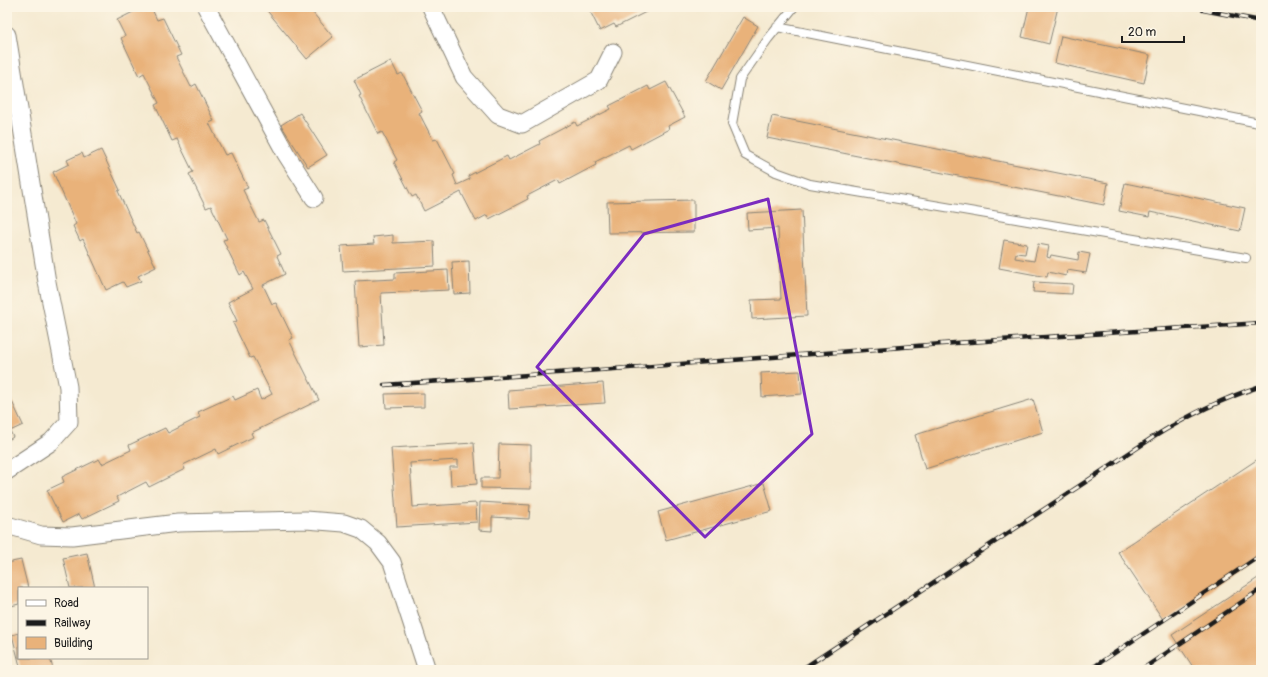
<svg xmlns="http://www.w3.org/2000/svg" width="1268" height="677" font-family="Pangolin,sans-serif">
<rect width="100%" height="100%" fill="#fcf5e5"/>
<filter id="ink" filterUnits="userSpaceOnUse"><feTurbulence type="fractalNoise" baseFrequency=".025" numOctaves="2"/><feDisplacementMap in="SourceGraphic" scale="8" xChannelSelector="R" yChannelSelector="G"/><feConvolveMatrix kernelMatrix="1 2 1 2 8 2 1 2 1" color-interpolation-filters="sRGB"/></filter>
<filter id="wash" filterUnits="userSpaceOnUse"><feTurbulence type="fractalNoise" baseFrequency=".012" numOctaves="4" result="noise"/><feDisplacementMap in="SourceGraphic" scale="16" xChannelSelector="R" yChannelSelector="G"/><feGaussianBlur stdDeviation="0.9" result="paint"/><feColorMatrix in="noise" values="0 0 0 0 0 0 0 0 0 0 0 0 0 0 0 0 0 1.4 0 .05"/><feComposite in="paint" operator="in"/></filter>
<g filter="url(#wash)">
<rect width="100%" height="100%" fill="#f5ead1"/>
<g id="blocks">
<path fill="#e9b27a" d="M143 7H151L157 20 163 18 181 55 176 57 191 87 196 84 214 121 209 123 225 155 231 153 248 188 243 190 259 222 264 220 281 254 277 256 285 274 263 285 272 304 276 303 293 338 289 340 319 400 251 433 253 437 218 454 216 449 183 465 185 469 149 487 146 482 117 497 119 501 82 519 79 514 63 522 47 490 64 482 62 477 99 459 102 464 131 450 129 445 165 428 168 433 200 417 198 412 233 396 235 400 257 390 261 400 272 394 253 357 250 358 233 323 237 321 228 302 253 289 244 272 240 275 223 240 227 239 211 206 206 208 189 174 193 172 177 139 172 141 155 105 159 103 144 73 139 76 121 38 125 36 117 20Z
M264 7H308L333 37 307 59Z
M588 7H651L652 9 616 27 614 24 600 31Z
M1029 7H1058L1049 44 1022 37Z
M743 17 758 26 721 90 706 81Z
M1061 36 1150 55 1144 83 1055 63Z
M391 61 398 75 402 73 422 111 419 113 433 140 437 139 455 174 453 175 457 185 470 179 468 176 507 156 509 160 540 144 539 141 575 122 577 126 611 109 609 106 648 86 650 90 666 82 685 117 668 126 669 129 631 149 629 145 595 162 596 165 560 184 558 180 527 196 528 199 489 219 487 215 476 221 461 192 424 211 416 195 412 197 394 162 397 160 382 132 378 134 359 96 361 95 354 80Z
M300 113 327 155 308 167 281 125Z
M772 116 1108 183 1104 205 767 138Z
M101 150 120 190 118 191 137 233 139 232 156 267 138 276 141 281 126 287 123 282 106 290 83 239 80 241 73 226 76 224 53 172 69 164 67 160 82 153 84 158Z
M1125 183 1245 208 1240 231 1150 212 1149 217 1119 211Z
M694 200V232L608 233 607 202Z
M802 210 807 316 752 319 751 300 781 299 778 228 748 230 747 213Z
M393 235V243L434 241 435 266 343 271 341 246 374 244 373 237Z
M1004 240 1027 244 1025 254 1016 253 1015 258 1034 261 1038 244 1049 246 1047 257 1050 258 1051 255 1078 260 1079 252 1090 254 1086 273 1067 270 1066 276 1048 272 1047 277 999 268Z
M469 261 470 293 454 294 452 262Z
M448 270 449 290 381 293 384 345 359 347 355 281 395 279V273Z
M1034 282 1073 284 1072 294 1033 292Z
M800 371 802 394 762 397 761 373Z
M603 383 605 403 509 409 508 390Z
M8 393 23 425 10 431 13 437 7 441V394Z
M424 393V407L386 408 385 394Z
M1033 399 1043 432 925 469 915 435Z
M474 443 477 484 451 486 450 467H458V460L410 463 413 507 476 503 477 522 397 527 391 448Z
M499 444 531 445V489L481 488V478H498Z
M1261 457V557L1164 621 1118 552Z
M764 483 772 511 666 540 658 512Z
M480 502 530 505 529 519 492 517V531L479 530Z
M87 553 95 588H70L63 558Z
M21 560 28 588H19V604L7 607V563Z
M1261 576V670H1195L1172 635Z
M19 633V658H50L53 669 21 670 12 635Z"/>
</g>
</g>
<g filter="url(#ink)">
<use href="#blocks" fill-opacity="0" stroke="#888376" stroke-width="1"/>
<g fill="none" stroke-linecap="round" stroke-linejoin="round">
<g stroke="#888376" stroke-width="10">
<path id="lane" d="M794 7 768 39 740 79 732 124 745 155 776 172 810 184 1246 258
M777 27 1259 123"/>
</g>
<g stroke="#888376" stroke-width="19">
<path id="street" d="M206 7 286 154 314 198
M431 7 464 77 498 115 522 124 599 80 613 52
M7 35 47 282 68 387 69 422 51 442 7 471
M7 525 41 535 72 536 178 523 306 520 344 523 361 529 378 543 392 562 427 670"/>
</g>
<use href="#lane" stroke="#fff" stroke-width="8"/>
<use href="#street" stroke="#fff" stroke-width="17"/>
<g stroke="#1c1c1c" stroke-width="4.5">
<path id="rail" d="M1203 10 1261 21
M384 385 628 368 955 343 1261 323
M801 670 1152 438C1187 416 1221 399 1261 386
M1089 670 1261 555
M1141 670 1261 589"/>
</g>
<use href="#rail" stroke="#fcf5e5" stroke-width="3" stroke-dasharray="9" stroke-linecap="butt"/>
</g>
</g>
<path fill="none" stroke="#7b2cbf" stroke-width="3" stroke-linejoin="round" d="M768 199 812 434 705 537 537 367 644 234Z"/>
<rect width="1268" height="677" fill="none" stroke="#fcf5e5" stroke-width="24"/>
<rect x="18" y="587" width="130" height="72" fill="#fcf5e5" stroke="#a29e95"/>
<rect x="26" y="600" width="20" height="6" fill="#ffffff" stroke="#a29e95"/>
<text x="54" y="607" font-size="12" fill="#1c1c1c">Road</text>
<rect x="26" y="620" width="20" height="6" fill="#1c1c1c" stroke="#a29e95"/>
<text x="54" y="627" font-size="12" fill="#1c1c1c">Railway</text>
<rect x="26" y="637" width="20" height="12" fill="#e9b27a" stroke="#a29e95"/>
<text x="54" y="647" font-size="12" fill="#1c1c1c">Building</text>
<path d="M1122 36v6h62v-6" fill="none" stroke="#1c1c1c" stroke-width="2"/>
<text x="1128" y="36" font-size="12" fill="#1c1c1c" stroke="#fcf5e5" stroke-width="3" paint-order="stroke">20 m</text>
</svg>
